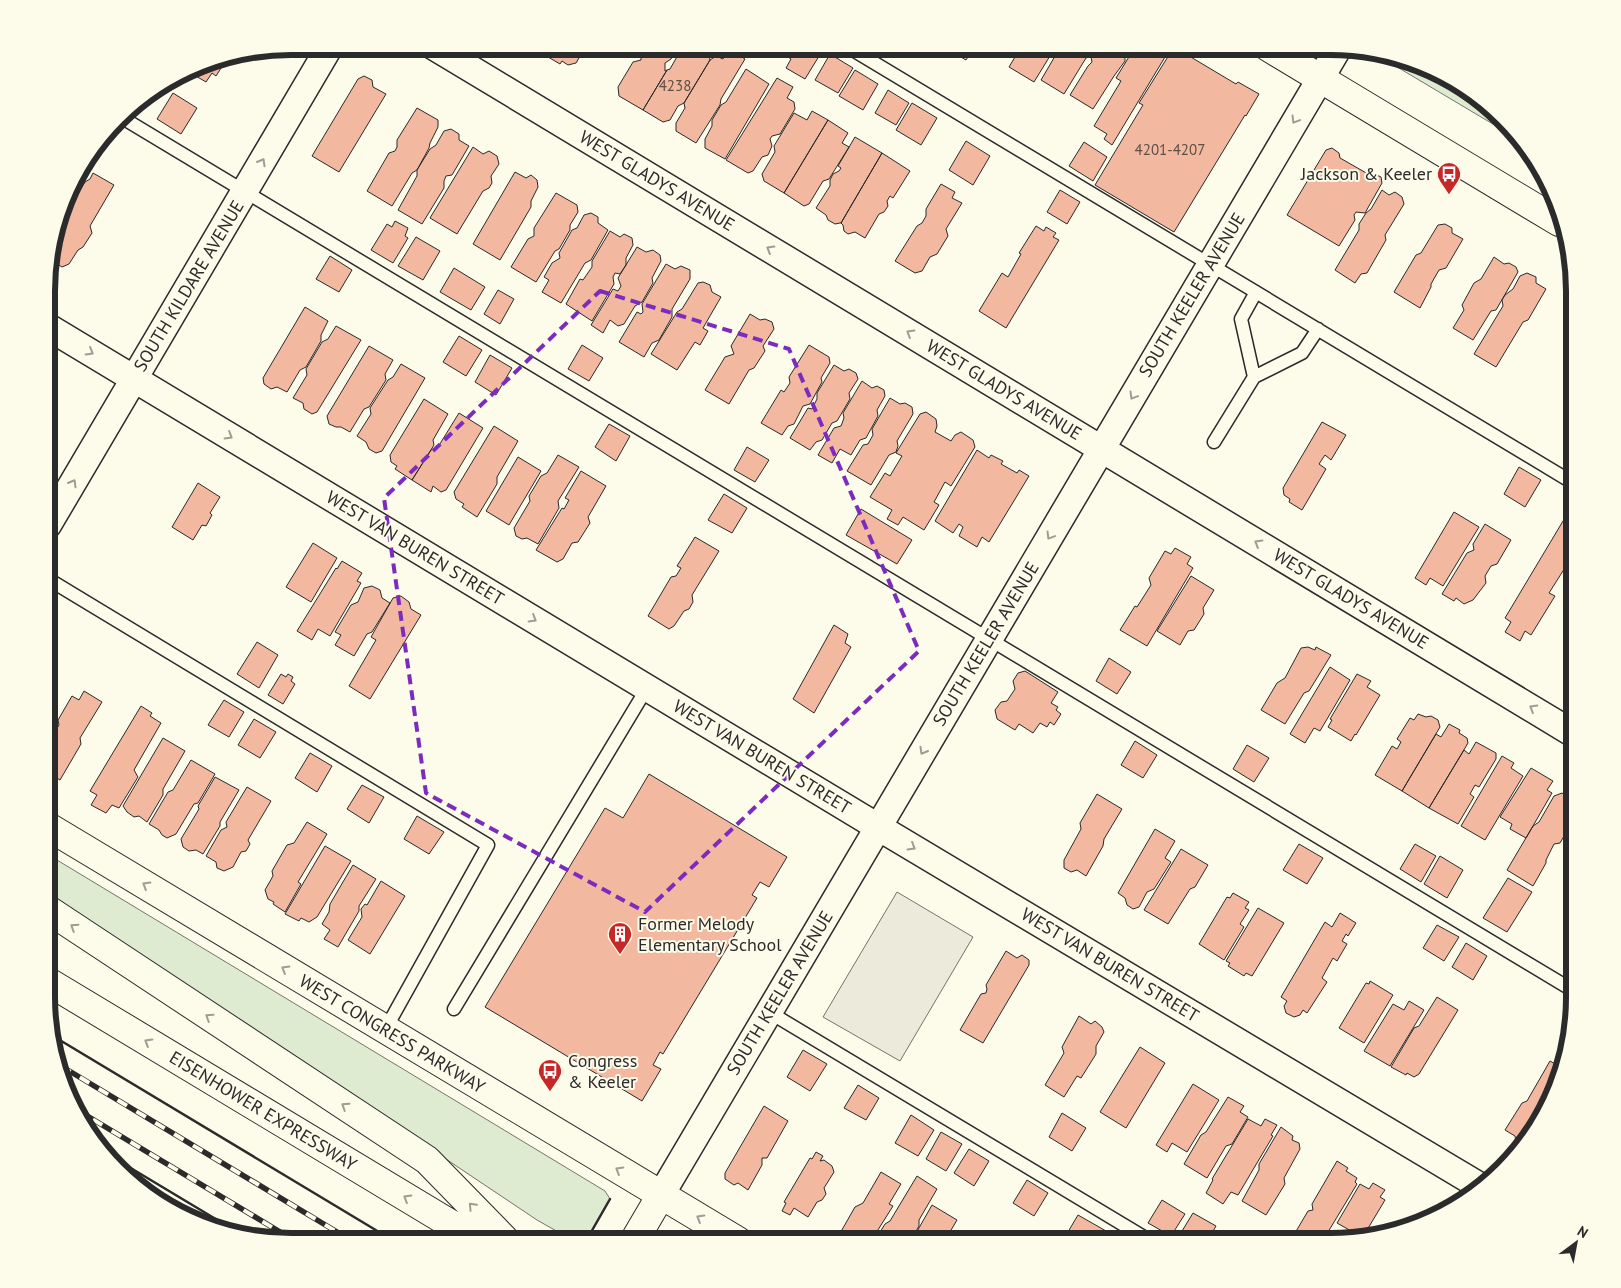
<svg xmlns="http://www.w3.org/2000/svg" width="1621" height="1288" font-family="'PT Sans',sans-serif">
<rect width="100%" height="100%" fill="#fdfbea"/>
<path fill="#deebd1" stroke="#74746e" d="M1384 56 1424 65 1492 107 1513 136 1382 58Z
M47 854 605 1191 610 1199 586 1241H574L537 1220 47 892Z"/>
<path fill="#eceadb" stroke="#74746e" d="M897 892 973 937 900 1061 823 1017Z"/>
<path fill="#f2b8a0" stroke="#2b2b2b" d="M523 46H542L537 55Z
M547 46H586L576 63 568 65 562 61 560 64 543 54Z
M678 46 671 59 665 63V71L667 70 643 110 619 96 618 87 633 62 641 60V55L645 49 650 46Z
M683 46H703L702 47 708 51 710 60 684 103 678 106 670 120 663 122 643 110 667 70 670 69Z
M794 46 822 47 824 48 805 79 786 68 791 59 788 57Z
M951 47H982L977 56 971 52 966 60 949 50Z
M1021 47H1058L1053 51 1034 82 1009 67Z
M1063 47H1097L1091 56 1086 58 1064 94 1041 80 1058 51Z
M1097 47H1130L1125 54V61L1114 76 1093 109 1070 95 1088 66 1092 62 1091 57Z
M1135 47H1163L1158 54 1165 57 1112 145 1104 139 1107 134 1094 126 1121 81 1116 78Z
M1174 47 1236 84 1238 82 1259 94 1246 116 1245 115 1174 232 1095 185 1143 105 1139 103Z
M729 49 745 59 721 99 720 105 696 143 676 131V123L685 108 684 103 710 60 716 56 723 59Z
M830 54 853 68 838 93 815 80Z
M228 57 216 76 212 73 206 82 189 72 212 59Z
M746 69 769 84 725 159 705 148V139L712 126V120L721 105 726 102Z
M855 70 878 84 863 110 839 96Z
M364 76 372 80 373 87 386 94 339 172 312 156 358 79Z
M777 78 793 87 787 98 794 102 795 109 780 134 772 136 770 139 772 146 768 155 762 157 753 171 748 173 726 160Z
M888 90 909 103 896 125 875 113Z
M173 93 197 108 181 134 157 119Z
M912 103 937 118 921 145 896 130Z
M417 108 438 120V127L430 143 429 148 417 170 412 173 392 206 367 191 389 153 395 151 397 147V140Z
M812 111 828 120 784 193 764 181 762 174 775 152 774 146 794 113 807 120Z
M828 120 848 133 842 143 849 147 829 179 823 181 809 204 804 206 784 193Z
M451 129 459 134V140L469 146 452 175 446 176 444 181V188L422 224 398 210 417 176V170L430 149 436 145 444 131Z
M855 137 882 153 841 223H840L835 224 828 220 826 215 816 208 830 186V180L833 174 839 171 841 168 838 166Z
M966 141 990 156 973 185 949 170Z
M1084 142 1107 157 1093 181 1069 166Z
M473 147 483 154 489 151 497 156 499 164 491 176 492 183 489 188 483 191 457 234 430 218Z
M1332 148 1339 153 1340 158 1368 174 1373 173 1381 177 1382 183 1365 213 1356 212 1354 215 1355 220 1339 246 1287 215 1326 150Z
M882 153 910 171 893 198 890 196 887 201 888 206 884 212 879 214 865 238 855 232 848 234 844 231 843 225 841 223Z
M515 172 526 178 531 175 537 180 538 187 531 201V207L500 260 473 244Z
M78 173 82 175 69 196Z
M93 173 114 185 90 226 92 233 83 247 78 250 69 264 62 267 48 258 61 222 85 182 90 179Z
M941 184 955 192 952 198 962 203 946 229 948 236 937 254 930 257 922 271 915 273 895 261 917 226 922 223 926 216V209Z
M1060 190 1080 202 1067 224 1047 212Z
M1382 190 1389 195 1395 192 1402 197 1404 204 1385 235 1386 240 1367 273 1361 274 1355 283 1335 270 1359 230V224L1366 213 1371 209Z
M556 193 577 205 578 212 570 225V230L559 249 555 251 536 282 511 267 528 239 534 236V228Z
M591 213 598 217V223L608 230 591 260 585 263 561 303 542 292 549 280 544 277 552 263 560 258 559 253 572 230 577 228 584 215Z
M395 221 408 228 405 236 408 238 393 263 371 250 387 224 392 227Z
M1445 224 1452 228V233L1463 239 1446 268 1439 270 1431 284V287L1420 308 1394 292 1416 255 1421 253 1438 225Z
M1036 226 1044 231 1046 227 1056 233 1053 237 1059 240 1006 328 979 311 1002 273 1008 277 1021 254 1019 253Z
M610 231 620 237 624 234 632 238 633 245 626 258V265L620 274 615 273 613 277 614 284 592 321 566 304 580 279 583 280 592 267V261Z
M416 237 440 251 423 280 398 266Z
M637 247 646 252 653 250 660 255 661 261 652 278 653 283 642 302 635 306 624 324 618 326 610 320 603 333 591 325 613 289 618 291 621 286 618 278Z
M330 256 352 270 339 292 316 279Z
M1494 257 1504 264 1509 263 1516 267 1518 272 1496 310 1491 311 1473 340 1453 328 1464 310 1462 305 1474 283 1481 279Z
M666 264 675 269 681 266 690 270V279L672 309V317L659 340 652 343 644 357 619 342 637 312 641 314 643 312 642 304Z
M454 268 485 287 471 310 440 292Z
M1527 273 1536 277V283L1546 289 1528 320 1523 322 1496 367 1474 354 1503 306 1502 300 1505 295 1513 289 1520 276Z
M703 282 710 285 712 292 721 297 703 328 708 331 700 345 695 342 677 370 651 354 677 312 682 309 698 283Z
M498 290 514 299 500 324 484 314Z
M305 307 328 321 321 335V341L306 367 300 370 287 392 277 387 271 389 264 384 263 378Z
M750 314 760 320 765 319 772 322 774 329 763 346 765 351 754 368 749 370 729 404 705 390 725 357 734 354 731 346Z
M336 326 361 340 317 412 312 414 304 409 303 403 293 398 307 375 306 369 322 342 328 339Z
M459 336 482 350 466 376 443 362Z
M582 345 603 358 589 381 568 369Z
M809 345 829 357 830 363 821 378 822 382 810 404 803 406 794 424 788 426 782 435 761 423 781 390 784 392 790 383 789 377Z
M369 346 393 360 385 374 386 380 369 407 364 409 350 432 341 427H336L329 424 327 416Z
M490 355 512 368 496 395 475 382Z
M401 364 425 378 382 451 376 453 369 449 366 442 357 436 371 414 370 408 388 380 393 377Z
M834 365 844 371 849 369 856 373 858 379 849 393 850 399 837 421 832 423 822 440 816 442 810 450 790 438 808 408 812 409 817 399V393Z
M862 381 872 388 877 386 884 390 885 396 877 410 878 416 866 438 860 440 851 455 840 449 832 463 818 455 834 428 841 426 844 418 843 413Z
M890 398 900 404 905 403 912 407 913 414 897 441 898 446 896 452 889 455 871 485 847 471 863 445 868 444 873 435 872 429Z
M424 399 448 414 433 440 434 445 412 480 395 469 397 466 391 462 390 455Z
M926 412 936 419 937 426 935 432 951 441 955 435 961 432 973 440 975 447 951 486 945 482 934 502 939 505 924 530 903 517 898 525 887 519 892 510 870 497 885 473 890 476 902 456 896 453 920 414Z
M459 413 483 428 446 490 441 492 433 486 431 492 412 480 431 450 438 447Z
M1322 422 1346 435 1331 460 1325 455 1319 464 1326 469 1302 510 1289 502 1290 499 1284 495 1283 488Z
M609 424 630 436 616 461 595 447Z
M494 426 518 441 497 477V484L477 517 462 507 464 504 456 499 454 492Z
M747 447 769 460 755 482 734 470Z
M977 450 989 458 991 455 1003 461 1001 464 1017 473 1019 470 1029 476 989 542 982 537 977 547 959 536 963 527 959 524 953 533 935 521Z
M558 455 579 467 558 501 559 508 538 544 527 538 522 539 516 536 514 528 530 501 529 496 541 476 547 473Z
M518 457 541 471 509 525 486 511Z
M1519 467 1541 480 1525 507 1504 494Z
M581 471 606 486 588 517 590 523 578 542 572 543 563 559 557 562 536 550 562 508 564 509 569 500 565 498Z
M198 483 220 497 210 513 212 515 206 526 202 525 193 540 172 527Z
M724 494 747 508 732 533 708 520Z
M1575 501V552L1549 593 1555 596 1531 635 1525 631 1520 641 1505 632 1511 622 1505 618Z
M861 509 912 540 897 564 846 535Z
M1454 512 1479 527 1443 586 1430 578 1426 585 1415 578Z
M1485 524 1511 540 1497 564 1491 566 1485 576 1486 583 1473 600 1464 604 1456 598 1454 601 1442 594 1467 553 1474 550 1473 544Z
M695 537 719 551 692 595 693 602 689 609 684 611 674 626 669 629 648 616 671 577 676 576 681 568 677 566Z
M313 543 337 558 311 602 286 587Z
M1175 548 1191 557 1187 564 1193 568 1147 646 1120 630 1135 606 1137 607 1151 585 1149 578 1165 551 1171 554Z
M342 561 362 573 357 581 361 583 330 636 318 629 312 640 297 631 336 568 337 569Z
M1191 576 1214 590 1203 608 1204 614 1194 630 1188 631 1180 645 1157 631Z
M372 586 380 590 382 598 390 603 372 632 367 634 354 656 335 645 341 635 335 632 351 605 358 602 364 588Z
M401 596 409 602 411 609 421 615 370 699 349 686 376 640 371 637 393 598Z
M834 625 848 634 845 643 851 647 814 713 793 699Z
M257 642 278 655 259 688 237 674Z
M1308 647 1315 650 1316 647 1331 655 1309 691 1304 693 1285 724 1261 710 1277 683 1285 678 1301 648Z
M1109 658 1131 672 1117 694 1096 681Z
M1330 667 1350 680 1320 731 1314 728 1305 743 1290 734Z
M1025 671 1058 692 1051 703 1058 707 1056 710 1061 714 1054 725 1050 722 1047 727 1040 723 1033 733 1019 724 1015 730 997 719 995 710 1001 702 1007 701 1015 689 1013 681 1018 673Z
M281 674 286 677 288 674 293 677 291 681 295 684 283 704 268 695Z
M1357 674 1371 681 1367 687 1380 695 1356 735 1355 734 1351 741 1328 727 1332 720 1330 719Z
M84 691 102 702 80 738 81 744 60 780 49 773 51 769 47 768V745L59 725 58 720 72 696 79 700Z
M224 700 244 712 229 737 208 725Z
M141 706 152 713 150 716 161 723 134 770 138 777 119 808 112 805 106 813 91 805 97 795 90 791Z
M1418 714 1426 717 1431 716 1438 720 1440 727 1402 791 1375 775 1392 746 1397 749 1401 742 1397 739 1410 718 1414 720Z
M254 719 276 732 260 758 238 745Z
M1449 724 1460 730 1459 733 1467 738 1468 743 1429 808 1402 791 1436 734 1441 737Z
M163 738 185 751 163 789V795L147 822 139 816 134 817 127 812 123 806Z
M1135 741 1157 755 1143 778 1121 765Z
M1476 742 1496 753V759L1479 787 1475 785 1470 794 1474 797 1458 824 1429 808 1464 750 1469 754Z
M1247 745 1269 758 1254 782 1233 769Z
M310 753 332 766 317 792 295 778Z
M1502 756 1514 763 1511 768 1523 776 1485 840 1461 826Z
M191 760 215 774 198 803 194 804 176 834 167 838 162 835 159 830 149 824 168 792 173 790Z
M1531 768 1553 781 1547 790 1552 793 1526 838 1510 829 1512 824 1500 817Z
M649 774 787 857 769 887 760 882 752 895 757 898 663 1054 660 1052 653 1065 661 1069 642 1101 485 1007 605 808 623 818Z
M215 777 239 790 220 822V826L203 854 196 850 189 851 183 847 181 839 199 809 198 806Z
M362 785 384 797 369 823 347 809Z
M247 787 271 801 248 840 250 844 246 851 241 852 233 867 224 871 217 868 216 862 206 856 221 830 227 827 226 822Z
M1562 793 1570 798 1569 804 1574 807V819L1560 843 1554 844 1546 860V863L1533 886 1507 870 1533 826 1539 822 1554 796Z
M1097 794 1122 809 1104 839 1103 846 1086 876 1077 870 1071 872 1064 868V860L1081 829 1080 823Z
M417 816 444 832 429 854 404 839Z
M307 822 327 834 298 882 301 884 285 912 273 904 274 902 268 899 265 890 273 876 272 871 287 845 294 843Z
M1155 829 1175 841 1165 858 1171 862 1154 889 1147 892 1139 907 1133 909 1127 905 1125 898 1118 893Z
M1299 844 1323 858 1307 884 1283 870Z
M1415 844 1436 856 1421 882 1400 869Z
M325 846 351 861 317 917 309 922 301 918 299 921 285 914Z
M1181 849 1208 865 1195 887 1190 889 1168 924 1144 910Z
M1440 856 1463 870 1447 898 1424 884Z
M353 865 376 879 359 906V911L338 947 324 939 330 930 322 924 329 912 330 904Z
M1508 878 1532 892 1507 932 1483 918Z
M381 881 405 896 370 954 348 940 362 917 361 909 365 904 367 905Z
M1233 893 1249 902 1245 908 1249 910 1240 924 1244 927 1224 960 1199 944 1227 897 1230 898Z
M1258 908 1284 923 1252 976 1246 973 1244 976 1228 966 1230 963 1226 961Z
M1340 913 1356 923 1348 936 1346 934 1342 941 1347 944 1337 961 1333 958 1322 978 1327 982 1307 1013 1303 1010 1300 1015 1294 1017 1286 1013 1284 1006 1287 1001 1281 997 1325 922 1332 927Z
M1437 925 1459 937 1444 961 1423 948Z
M1466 943 1487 956 1473 980 1452 967Z
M1006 951 1017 958 1022 955 1029 960V965L983 1043 960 1030 981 994 986 993 987 989 986 985Z
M1370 981 1393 995 1364 1043 1339 1028 1366 983 1369 984Z
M1437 997 1458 1010 1419 1074 1414 1077 1407 1073 1406 1075 1391 1067 1414 1028 1419 1026Z
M1409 1001 1424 1010 1390 1066 1364 1051 1393 1004 1404 1010Z
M1079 1016 1091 1024 1095 1021 1102 1027 1104 1032 1096 1046V1054L1081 1078 1077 1076 1064 1097 1045 1085 1064 1053 1062 1047Z
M1140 1047 1165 1063 1126 1128 1100 1112Z
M803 1050 827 1064 810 1091 787 1077Z
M1550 1061 1562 1068 1556 1091 1522 1146 1516 1142 1515 1136 1505 1130 1522 1103 1527 1101Z
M1193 1084 1219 1100 1187 1152 1172 1143 1167 1152 1156 1145Z
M858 1085 879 1098 866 1120 844 1108Z
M1228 1097 1244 1106 1240 1112 1248 1117 1232 1144 1226 1146 1207 1178 1184 1164 1201 1135 1206 1132Z
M764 1106 788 1121 767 1158H762V1165L748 1190 738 1183 734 1185 725 1179V1173Z
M1062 1113 1086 1128 1072 1151 1049 1137Z
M911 1115 934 1130 918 1156 895 1143Z
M1248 1119 1261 1126 1265 1119 1277 1125 1271 1135 1273 1136 1238 1195 1231 1192 1223 1204 1206 1193 1213 1180 1212 1179Z
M1281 1127 1293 1136 1292 1140 1299 1143 1300 1149 1284 1178 1285 1184 1266 1215 1242 1201 1259 1170V1164Z
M941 1132 962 1144 946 1171 926 1159Z
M969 1149 989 1161 974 1186 954 1173Z
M816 1152 823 1156 820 1161 824 1160 832 1166 834 1172 824 1188 826 1194 822 1200 817 1202 808 1217 794 1208 790 1215 782 1211 786 1203 784 1202 810 1158 812 1159Z
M1337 1161 1348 1168 1346 1171 1357 1178 1355 1182 1357 1184 1322 1242H1308L1295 1233 1308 1211 1313 1210 1312 1204Z
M881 1172 901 1184 889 1204 893 1206 876 1233 871 1237 868 1242H835L855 1207 863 1203Z
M917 1176 937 1189 919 1220V1226L910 1242H874L885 1224 890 1221Z
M1027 1180 1048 1193 1034 1216 1013 1203Z
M1373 1183 1385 1190 1380 1197 1385 1200 1364 1235 1360 1236 1337 1223 1360 1184 1369 1189Z
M1162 1200 1185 1214 1171 1236 1148 1223Z
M932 1205 957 1220 944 1242H911Z
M1193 1213 1216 1226 1207 1242H1188L1179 1236Z
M1078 1215 1106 1231 1100 1242H1062Z
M1219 1233 1234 1242H1214Z"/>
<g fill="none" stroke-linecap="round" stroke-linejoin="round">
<g stroke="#2b2b2b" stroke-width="15">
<path id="lane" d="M848 47 1575 484
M121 117 1574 991
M1256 292 1241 319 1254 377 1302 353 1318 329
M1214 442 1254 377
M48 579 488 845 385 1030
M454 1009 647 688
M769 1012 1152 1242"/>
</g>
<g stroke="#2b2b2b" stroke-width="29">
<path id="street" d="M433 46 1574 734
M48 327 878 827 1478 1185
M48 525 330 46
M661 1195 1339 47"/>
</g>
<g stroke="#2b2b2b" stroke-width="30">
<path id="secondary" d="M1268 47 1559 222
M47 826 738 1241
M634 1241 661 1195"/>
</g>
<g stroke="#2b2b2b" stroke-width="30">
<path id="highway" d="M47 909 427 1160 506 1241
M47 981 479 1241"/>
</g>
<use href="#lane" stroke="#fdfbea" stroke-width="12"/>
<use href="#street" stroke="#fdfbea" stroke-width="26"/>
<use href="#secondary" stroke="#fdfbea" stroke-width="28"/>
<use href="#highway" stroke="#fdfbea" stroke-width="28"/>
<g stroke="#2b2b2b" stroke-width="5.5">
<path id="rail" d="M61 1066 352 1241
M74 1108 295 1241"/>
</g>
<use href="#rail" stroke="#fdfbea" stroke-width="4" stroke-dasharray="11" stroke-linecap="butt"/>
<path stroke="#2b2b2b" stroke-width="2.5" d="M53 1036 394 1241
M109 1155 239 1233
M586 1241 610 1199"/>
</g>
<defs><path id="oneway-chevron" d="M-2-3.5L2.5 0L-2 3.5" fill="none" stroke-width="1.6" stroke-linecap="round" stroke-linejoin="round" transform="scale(1.25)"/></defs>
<g stroke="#9e9d94">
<use href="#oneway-chevron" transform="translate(1295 120) rotate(121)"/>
<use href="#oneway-chevron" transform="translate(262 162) rotate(-60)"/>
<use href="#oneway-chevron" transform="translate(770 249) rotate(-149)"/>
<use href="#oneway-chevron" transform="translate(910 333) rotate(-149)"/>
<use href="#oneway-chevron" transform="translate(90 352) rotate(31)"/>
<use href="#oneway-chevron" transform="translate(1133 396) rotate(121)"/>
<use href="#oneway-chevron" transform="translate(229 436) rotate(31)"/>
<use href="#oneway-chevron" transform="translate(73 483) rotate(-60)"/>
<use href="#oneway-chevron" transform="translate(1050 536) rotate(121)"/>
<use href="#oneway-chevron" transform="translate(1258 543) rotate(-149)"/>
<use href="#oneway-chevron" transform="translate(533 619) rotate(31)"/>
<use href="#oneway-chevron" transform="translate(1533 708) rotate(-149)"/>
<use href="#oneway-chevron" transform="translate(923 751) rotate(120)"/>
<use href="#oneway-chevron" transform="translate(912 847) rotate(31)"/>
<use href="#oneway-chevron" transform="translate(146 885) rotate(-149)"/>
<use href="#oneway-chevron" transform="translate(74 927) rotate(-147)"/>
<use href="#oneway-chevron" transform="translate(285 969) rotate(-149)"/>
<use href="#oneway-chevron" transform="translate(209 1017) rotate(-147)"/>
<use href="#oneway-chevron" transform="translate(148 1042) rotate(-149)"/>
<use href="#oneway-chevron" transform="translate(345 1106) rotate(-147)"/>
<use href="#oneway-chevron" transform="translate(619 1170) rotate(-149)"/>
<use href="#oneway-chevron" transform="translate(407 1198) rotate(-149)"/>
<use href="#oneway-chevron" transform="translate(472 1206) rotate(-134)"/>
<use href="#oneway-chevron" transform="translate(700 1218) rotate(-149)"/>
</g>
<path fill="none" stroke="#7b2cbf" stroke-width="4" stroke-dasharray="10 6" stroke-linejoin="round" d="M600 291 789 349 919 651 645 912 426 793 384 498Z"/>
<defs>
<g id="bus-pin" transform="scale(1.25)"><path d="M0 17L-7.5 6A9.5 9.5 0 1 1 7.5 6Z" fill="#c62828" stroke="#fdfbea"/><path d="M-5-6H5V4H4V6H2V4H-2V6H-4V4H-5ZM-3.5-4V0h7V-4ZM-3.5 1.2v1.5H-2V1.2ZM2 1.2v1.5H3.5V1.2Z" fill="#fff"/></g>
<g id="building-pin" transform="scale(1.25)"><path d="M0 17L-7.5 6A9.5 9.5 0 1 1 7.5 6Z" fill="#c62828" stroke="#fdfbea"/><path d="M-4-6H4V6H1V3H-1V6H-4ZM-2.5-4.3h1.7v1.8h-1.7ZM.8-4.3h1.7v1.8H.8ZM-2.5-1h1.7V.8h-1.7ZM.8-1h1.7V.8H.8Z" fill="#fff"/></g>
</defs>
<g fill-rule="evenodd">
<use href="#bus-pin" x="1449" y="174"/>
<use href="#building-pin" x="620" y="934"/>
<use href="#bus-pin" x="550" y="1071"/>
</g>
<g text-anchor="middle" stroke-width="4" stroke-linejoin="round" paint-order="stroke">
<g font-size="15" fill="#5d4e48">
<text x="675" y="91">4238</text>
<text x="1170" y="155">4201-4207</text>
</g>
<g font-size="18" fill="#2b2b2b" stroke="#fdfbea" text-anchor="start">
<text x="1432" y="180" text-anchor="end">Jackson &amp; Keeler</text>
<text x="638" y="930">Former Melody<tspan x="638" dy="21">Elementary School</tspan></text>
<text x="568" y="1067">Congress<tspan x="568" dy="21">&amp; Keeler</tspan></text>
</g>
<g font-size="18" fill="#2b2b2b" stroke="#fdfbea">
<text transform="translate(657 181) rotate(31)" y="6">WEST GLADYS AVENUE</text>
<text transform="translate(189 286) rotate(-59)" y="6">SOUTH KILDARE AVENUE</text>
<text transform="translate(1192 295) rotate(-59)" y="6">SOUTH KEELER AVENUE</text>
<text transform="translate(1004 390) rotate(31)" y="6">WEST GLADYS AVENUE</text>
<text transform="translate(415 548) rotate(31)" y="6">WEST VAN BUREN STREET</text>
<text transform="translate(1351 599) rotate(31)" y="6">WEST GLADYS AVENUE</text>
<text transform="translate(986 644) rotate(-59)" y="6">SOUTH KEELER AVENUE</text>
<text transform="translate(762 757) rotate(31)" y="6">WEST VAN BUREN STREET</text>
<text transform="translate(1110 965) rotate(31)" y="6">WEST VAN BUREN STREET</text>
<text transform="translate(780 993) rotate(-59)" y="6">SOUTH KEELER AVENUE</text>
<text transform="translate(392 1034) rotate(31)" y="6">WEST CONGRESS PARKWAY</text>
<text transform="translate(263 1111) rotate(31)" y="6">EISENHOWER EXPRESSWAY</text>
</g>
</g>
<path d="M0 0H1621V1288H0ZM291 55H1330A236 236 0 0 1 1566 291V997A236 236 0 0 1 1330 1233H291A236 236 0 0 1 55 997V291A236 236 0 0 1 291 55Z" fill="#fdfbea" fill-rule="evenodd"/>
<path fill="none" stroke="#2b2b2b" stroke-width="6" d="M291 55H1330A236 236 0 0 1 1566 291V997A236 236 0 0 1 1330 1233H291A236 236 0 0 1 55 997V291A236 236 0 0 1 291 55Z"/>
<g transform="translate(1576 1243) rotate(32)" stroke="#fdfbea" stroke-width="4" paint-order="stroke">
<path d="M0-4L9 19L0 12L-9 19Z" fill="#2b2b2b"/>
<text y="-8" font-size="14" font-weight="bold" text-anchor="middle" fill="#2b2b2b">N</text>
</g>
</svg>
